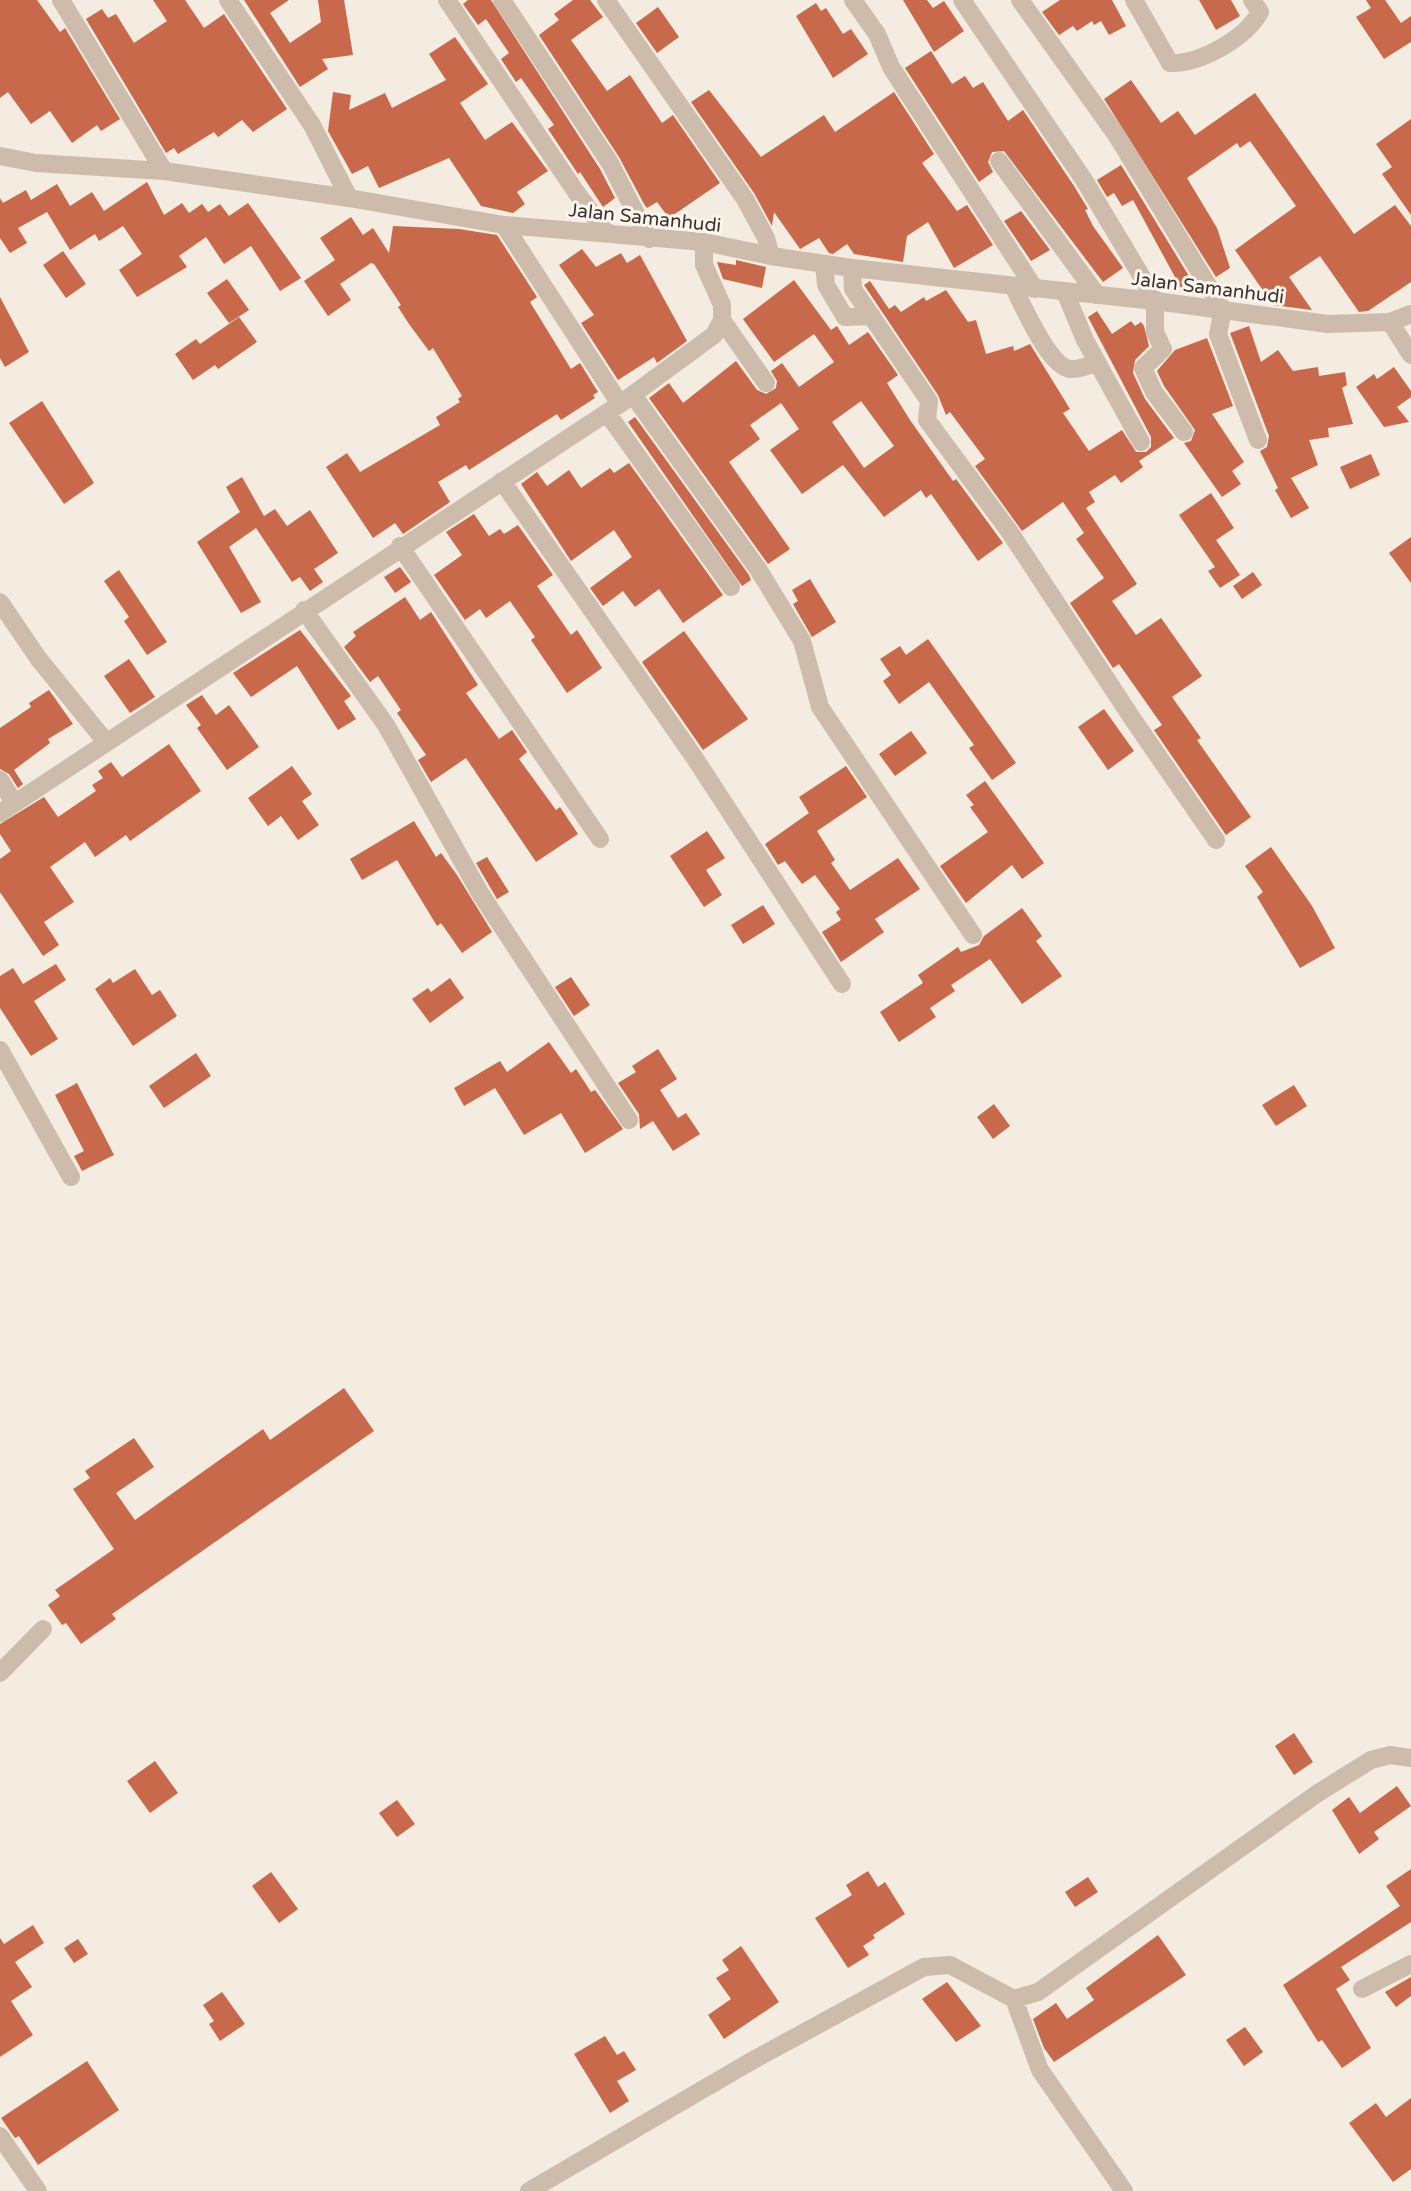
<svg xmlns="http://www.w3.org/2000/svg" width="1411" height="2191" font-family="'Varela Round',sans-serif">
<rect width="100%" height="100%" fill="#f4ebe1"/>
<path fill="#c8694b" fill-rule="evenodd" d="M0 0H37L60 32 65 28 120 119 101 131 97 125 72 143 50 111 31 124 8 92 0 98Z
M153 0H185L204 28 224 14 287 109 253 132 242 120 218 137 214 132 178 154 174 148 166 153 86 19 102 9 108 18 116 14 134 43 167 21Z
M244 0H289L270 13 290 43 321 22 318 0H344L353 55 322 59 328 69 300 87Z
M468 0H491L600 169 615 198 603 207 580 172 578 174 548 129 554 125 521 78 516 82 501 59 509 53 486 19 478 25 463 4Z
M573 0H590L603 17 571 40 607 91 630 75 662 123 673 115 720 183 669 218 657 202 647 208 644 204 619 157 539 35 559 20 554 14Z
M903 0H927L933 8 944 1 964 31 934 52Z
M1060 0H1112L1126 26 1109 35 1101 21 1094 25 1092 21 1077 31 1073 26 1059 35 1042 12Z
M1199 0H1231L1240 16 1216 30Z
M1366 0H1385L1401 23 1411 16V42L1384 59 1356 17 1371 8Z
M816 3 821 11 826 8 843 34 851 29 868 54 833 78 796 16Z
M658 7 679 37 657 53 636 23Z
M455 37 488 84 460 103 485 140 512 122 548 171 517 192 525 204 513 213 481 206 449 158 379 188 368 166 352 174 328 131 333 92 351 95 349 110 385 93 392 108 446 80 429 54Z
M931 51 952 84 965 76 973 88 983 82 1008 121 1023 110 1074 186 1088 209 1085 210 1093 226 1123 268 1103 282 1004 151 992 152 988 162 993 172 979 182 905 68Z
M1131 80 1161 123 1178 111 1195 135 1255 93 1354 234 1395 205 1411 226V282L1368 311 1359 312 1320 256 1289 277 1312 310 1273 305 1235 250 1296 206 1250 141 1240 148 1237 143 1187 178 1217 228 1230 268 1216 277 1104 99Z
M709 90 761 157 824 115 835 132 894 92 934 154 922 163 957 211 967 205 993 245 954 268 928 222 907 236 903 262 854 254 847 244 833 254 829 253 819 238 800 249 774 212 772 226 754 193 691 102Z
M1411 119V215L1382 174 1392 167 1376 144Z
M1121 165 1192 281 1181 288 1133 200 1122 206 1114 193 1107 197 1097 180Z
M147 182 164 215 182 203 189 213 202 204 208 212 220 204 229 216 248 203 301 278 280 291 251 246 224 264 206 237 179 256 187 267 137 297 119 270 142 254 123 226 99 241 95 234 70 250 47 212 18 228 27 243 10 253 0 238V198L3 203 26 190 31 200 57 184 70 206 92 192 104 211Z
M1021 211 1050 250 1031 261 1004 221Z
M351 217 363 235 373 228 389 253 393 226 459 229 497 235 537 297 530 302 571 369 580 363 598 392 593 395 595 398 561 420 557 414 469 470 466 465 438 482 450 502 403 534 395 523 373 538 326 467 347 453 360 472 440 425 436 417 460 402 458 399 462 396 433 348 429 351 409 324 398 307 401 305 374 264 371 263 340 284 351 300 328 316 304 281 335 260 320 238Z
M582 249 596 267 621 253 627 263 640 255 687 341 657 363 654 357 618 380 581 323 594 315 559 265Z
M63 251 86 284 66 298 43 265Z
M736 260 766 267 762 288 723 279 717 262 736 265Z
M227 279 249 310 229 323 207 293Z
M794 280 831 330 837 326 849 345 868 332 898 375 887 383 910 420 953 481 956 479 1003 543 978 561 931 494 926 498 921 490 884 517 843 465 802 494 770 450 799 429 781 403 750 425 760 439 729 462 790 549 768 564 649 398 669 383 683 403 736 361 757 390 766 394 776 388 777 381 771 371 782 363 799 387 834 362 814 334 774 362 743 319ZM861 401 894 446 864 468 832 422Z
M870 281 889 309 895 305 901 312 924 297 926 301 946 290 968 322 976 320 986 354 1013 346 1014 351 1030 344 1070 409 1063 413 1089 451 1122 430 1136 452H1146L1151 447V437L1088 317 1097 311 1112 334 1131 321 1135 326 1141 322 1144 326 1149 346 1135 360 1133 373 1145 399 1174 438 1139 461 1143 467 1121 483 1115 475 1089 492 1095 502 1086 508 1137 584 1112 601 1136 635 1161 618 1202 676 1172 697 1201 738 1197 740 1251 817 1226 835 1154 730 1162 725 1119 664 1113 668 1070 603 1104 578 1076 539 1084 533 1063 502 1022 531 975 466 985 459 950 412 946 415 938 395 864 285Z
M0 297 29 352 5 367 0 358Z
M239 317 257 342 218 369 215 365 193 380 175 354 196 339 200 344Z
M1249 326 1261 362 1278 350 1293 371 1318 367 1319 376 1345 372 1347 385 1342 388 1353 424 1328 428 1329 437 1309 440 1318 465 1291 478 1309 508 1291 518 1275 490 1278 488 1260 451 1267 447 1269 436 1230 333Z
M1207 338 1233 406 1212 414 1244 462 1232 471 1241 484 1222 497 1184 443 1191 441 1195 430 1164 386 1157 371 1175 350Z
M1394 367 1411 391V397L1397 407 1409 422 1384 427 1356 387 1374 374 1377 379Z
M42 401 94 483 64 504 9 423Z
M635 417 749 575 751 580 742 586 628 422Z
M1371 454 1380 475 1350 489 1340 467Z
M629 463 723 595 683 623 659 589 635 607 623 591 603 606 590 588 632 557 614 530 571 561 521 484 537 472 547 486 569 470 581 488 610 468 614 473Z
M242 477 264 516 275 509 287 526 310 510 338 553 314 569 323 582 310 591 300 577 292 582 256 528 229 547 261 602 241 613 197 542 240 512 226 487Z
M1211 493 1234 528 1216 540 1240 575 1220 588 1208 571 1215 567 1179 515Z
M474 514 489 536 500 529 504 534 518 525 553 575 537 586 571 635 577 630 602 668 567 693 531 640 535 637 510 601 486 618 480 609 465 620 434 575 462 555 446 532Z
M1411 537V583L1389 553Z
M400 567 411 582 395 593 384 577Z
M119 570 167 642 147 655 124 621 129 617 104 581Z
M1253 572 1262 585 1242 599 1233 586Z
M810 579 836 622 812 637 793 604 798 601 792 590Z
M405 597 420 620 431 612 478 685 466 693 499 739 512 730 527 752 519 759 556 810 560 807 578 834 536 862 466 758 431 782 418 760 426 755 397 713 401 710 378 676 370 682 344 647 356 636 353 632Z
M300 630 351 696 344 701 356 719 338 730 297 666 251 697 233 673Z
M684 631 748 719 703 750 642 662Z
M928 639 1016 763 992 780 969 748 974 745 929 682 899 704 883 681 891 675 880 659 900 646 906 655Z
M129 659 155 697 130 713 104 676Z
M49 690 73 724 48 739 50 743 14 770 23 784 18 788 9 774 0 769V728L31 707 29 703Z
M202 695 216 715 229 705 259 747 227 770 197 728 201 725 186 705Z
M1104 709 1134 751 1108 770 1078 727Z
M911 731 927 753 895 776 879 754Z
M169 744 201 791 130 841 126 835 95 857 85 842 50 867 74 902 44 922 59 945 43 956 0 892V859L11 851 0 834V824L44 797 58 817 96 791 92 785 103 778 98 771 111 762 122 777Z
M292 766 312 794 302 801 319 825 298 840 281 816 268 826 248 798Z
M846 766 867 797 817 831 835 860 831 863 850 890 898 858 920 889 875 919 884 932 841 962 822 932 841 920 836 912 840 909 815 875 802 884 785 861 778 865 765 844 809 813 799 797Z
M985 781 1044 863 1022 879 1012 865 966 903 940 866 988 832 970 807 974 805 966 795Z
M414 821 436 857 441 853 457 875 492 932 462 953 441 923 437 926 397 860 362 880 350 859Z
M707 831 725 858 706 870 722 895 704 907 670 856Z
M1271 847 1312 906 1335 948 1300 968 1257 897 1263 892 1245 866Z
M487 857 509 892 497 899 476 863Z
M763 905 775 924 743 944 731 925Z
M1022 908 1042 936 1036 941 1062 976 1022 1004 990 959 951 985 955 991 930 1008 936 1017 899 1042 880 1012 923 983 918 975 958 947 961 952 979 945 984 936Z
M56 964 66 980 34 1001 58 1039 31 1056 0 1008V976L13 968 23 984Z
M135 969 152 995 160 990 177 1016 133 1046 95 989 110 978 113 983Z
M571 977 590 1005 574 1016 555 987Z
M450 978 464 998 430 1023 412 999 428 988 431 992Z
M549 1042 571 1073 576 1069 591 1092 595 1090 623 1129 585 1153 561 1113 524 1135 495 1088 464 1106 454 1088 500 1061 507 1072Z
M658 1049 677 1079 660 1090 678 1118 686 1113 700 1134 673 1151 653 1121 640 1129 639 1114 618 1083 636 1072 632 1066Z
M196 1053 211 1076 164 1108 149 1086Z
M77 1083 114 1155 82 1171 74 1156 84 1151 55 1095Z
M1294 1085 1307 1106 1276 1126 1262 1105Z
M994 1104 1010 1126 993 1139 977 1117Z
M344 1388 374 1431 112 1614 116 1619 81 1644 66 1623 62 1625 48 1605 60 1596 55 1590 114 1549 73 1489 90 1478 85 1471 134 1438 154 1467 116 1493 135 1520 263 1429 270 1440Z
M1294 1733 1313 1762 1294 1775 1275 1746Z
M155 1761 178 1793 150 1813 127 1781Z
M1397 1786 1411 1806 1374 1832 1379 1839 1359 1854 1332 1810 1349 1797 1360 1813Z
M397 1800 415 1824 397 1837 379 1813Z
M1411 1869V1922L1341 1967 1350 1980 1336 1989 1371 2048 1342 2068 1322 2040 1318 2042 1283 1985 1400 1906 1386 1886Z
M868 1871 878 1887 885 1882 905 1914 873 1935 875 1938 863 1946 869 1955 848 1968 815 1918 852 1895 846 1885Z
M271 1872 298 1909 279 1923 252 1886Z
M1088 1877 1098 1892 1075 1907 1065 1892Z
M33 1925 44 1943 15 1962 32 1987 11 2001 33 2035 0 2057V1938L4 1944Z
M1158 1935 1186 1975 1054 2062 1044 2048 1033 2019 1056 2003 1067 2019 1094 2000 1086 1988Z
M78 1939 88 1954 74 1963 64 1948Z
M741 1946 779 2002 724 2039 708 2015 731 1999 716 1978 729 1970 722 1960Z
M1411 1977V1996L1396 2007 1385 1992Z
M947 1982 981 2026 956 2042 922 1999Z
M222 1992 245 2024 220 2041 209 2024 214 2021 203 2005Z
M1245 2027 1263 2052 1244 2066 1226 2040Z
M605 2036 617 2055 624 2051 636 2070 617 2081 629 2101 610 2113 574 2054Z
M87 2061 119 2110 38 2165 19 2136 15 2138 1 2118Z
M1411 2098V2169L1393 2182 1349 2123 1376 2103 1386 2117Z"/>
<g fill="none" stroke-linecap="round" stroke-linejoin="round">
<path stroke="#cdbbac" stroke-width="18" d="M61 0 164 171
M228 0 312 125 349 198
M447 0 576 192 607 233
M502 0 610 163 649 239
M606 0 745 199 766 238 771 256
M853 0 877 34 891 67 1035 289
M962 0 1084 180 1139 272 1155 301V332L1163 349 1143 368 1154 392 1184 432
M1020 0 1117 136 1223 310 1218 334 1258 440
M1134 0 1170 63C1200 64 1245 39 1260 12L1252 0
M999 161 1097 295
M504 225 620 404
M824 264 826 285 845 317 872 316
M852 268 853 289 929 401 927 420 1009 531 1134 721 1216 840
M1013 286C1023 305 1048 366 1070 369 1079 370 1089 365 1097 363
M1065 292 1085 340 1141 442
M722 320 766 383
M1390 322 1411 355
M633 395 758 569 802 641 820 707 973 935
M607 413 731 587
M502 481 694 757 842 984
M400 546 600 839
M0 602 38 658 106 742
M304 610 386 725 480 893 629 1120
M0 780 14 803
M0 813 620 404 714 335 722 320V305L704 265V242
M0 1050 71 1177
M0 1673 43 1629
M1362 1989 1411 1964
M1014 1999 1040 2070 1124 2191
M0 2136 38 2191
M529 2191 748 2063 924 1967 950 1965 1014 1999 1038 1992 1318 1793 1371 1760 1390 1755 1411 1758"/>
<path stroke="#cdbbac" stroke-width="18" d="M0 156 36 163 164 171 349 198 504 225 704 242 771 256 852 268 1155 301 1328 324 1390 322 1411 314"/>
</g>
<g text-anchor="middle" stroke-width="6" stroke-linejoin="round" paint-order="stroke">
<g font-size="19" fill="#3b302b" stroke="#fbf5ee">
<text transform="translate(645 217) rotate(6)" y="7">Jalan Samanhudi</text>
<text transform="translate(1208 287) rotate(7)" y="7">Jalan Samanhudi</text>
</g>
</g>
</svg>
